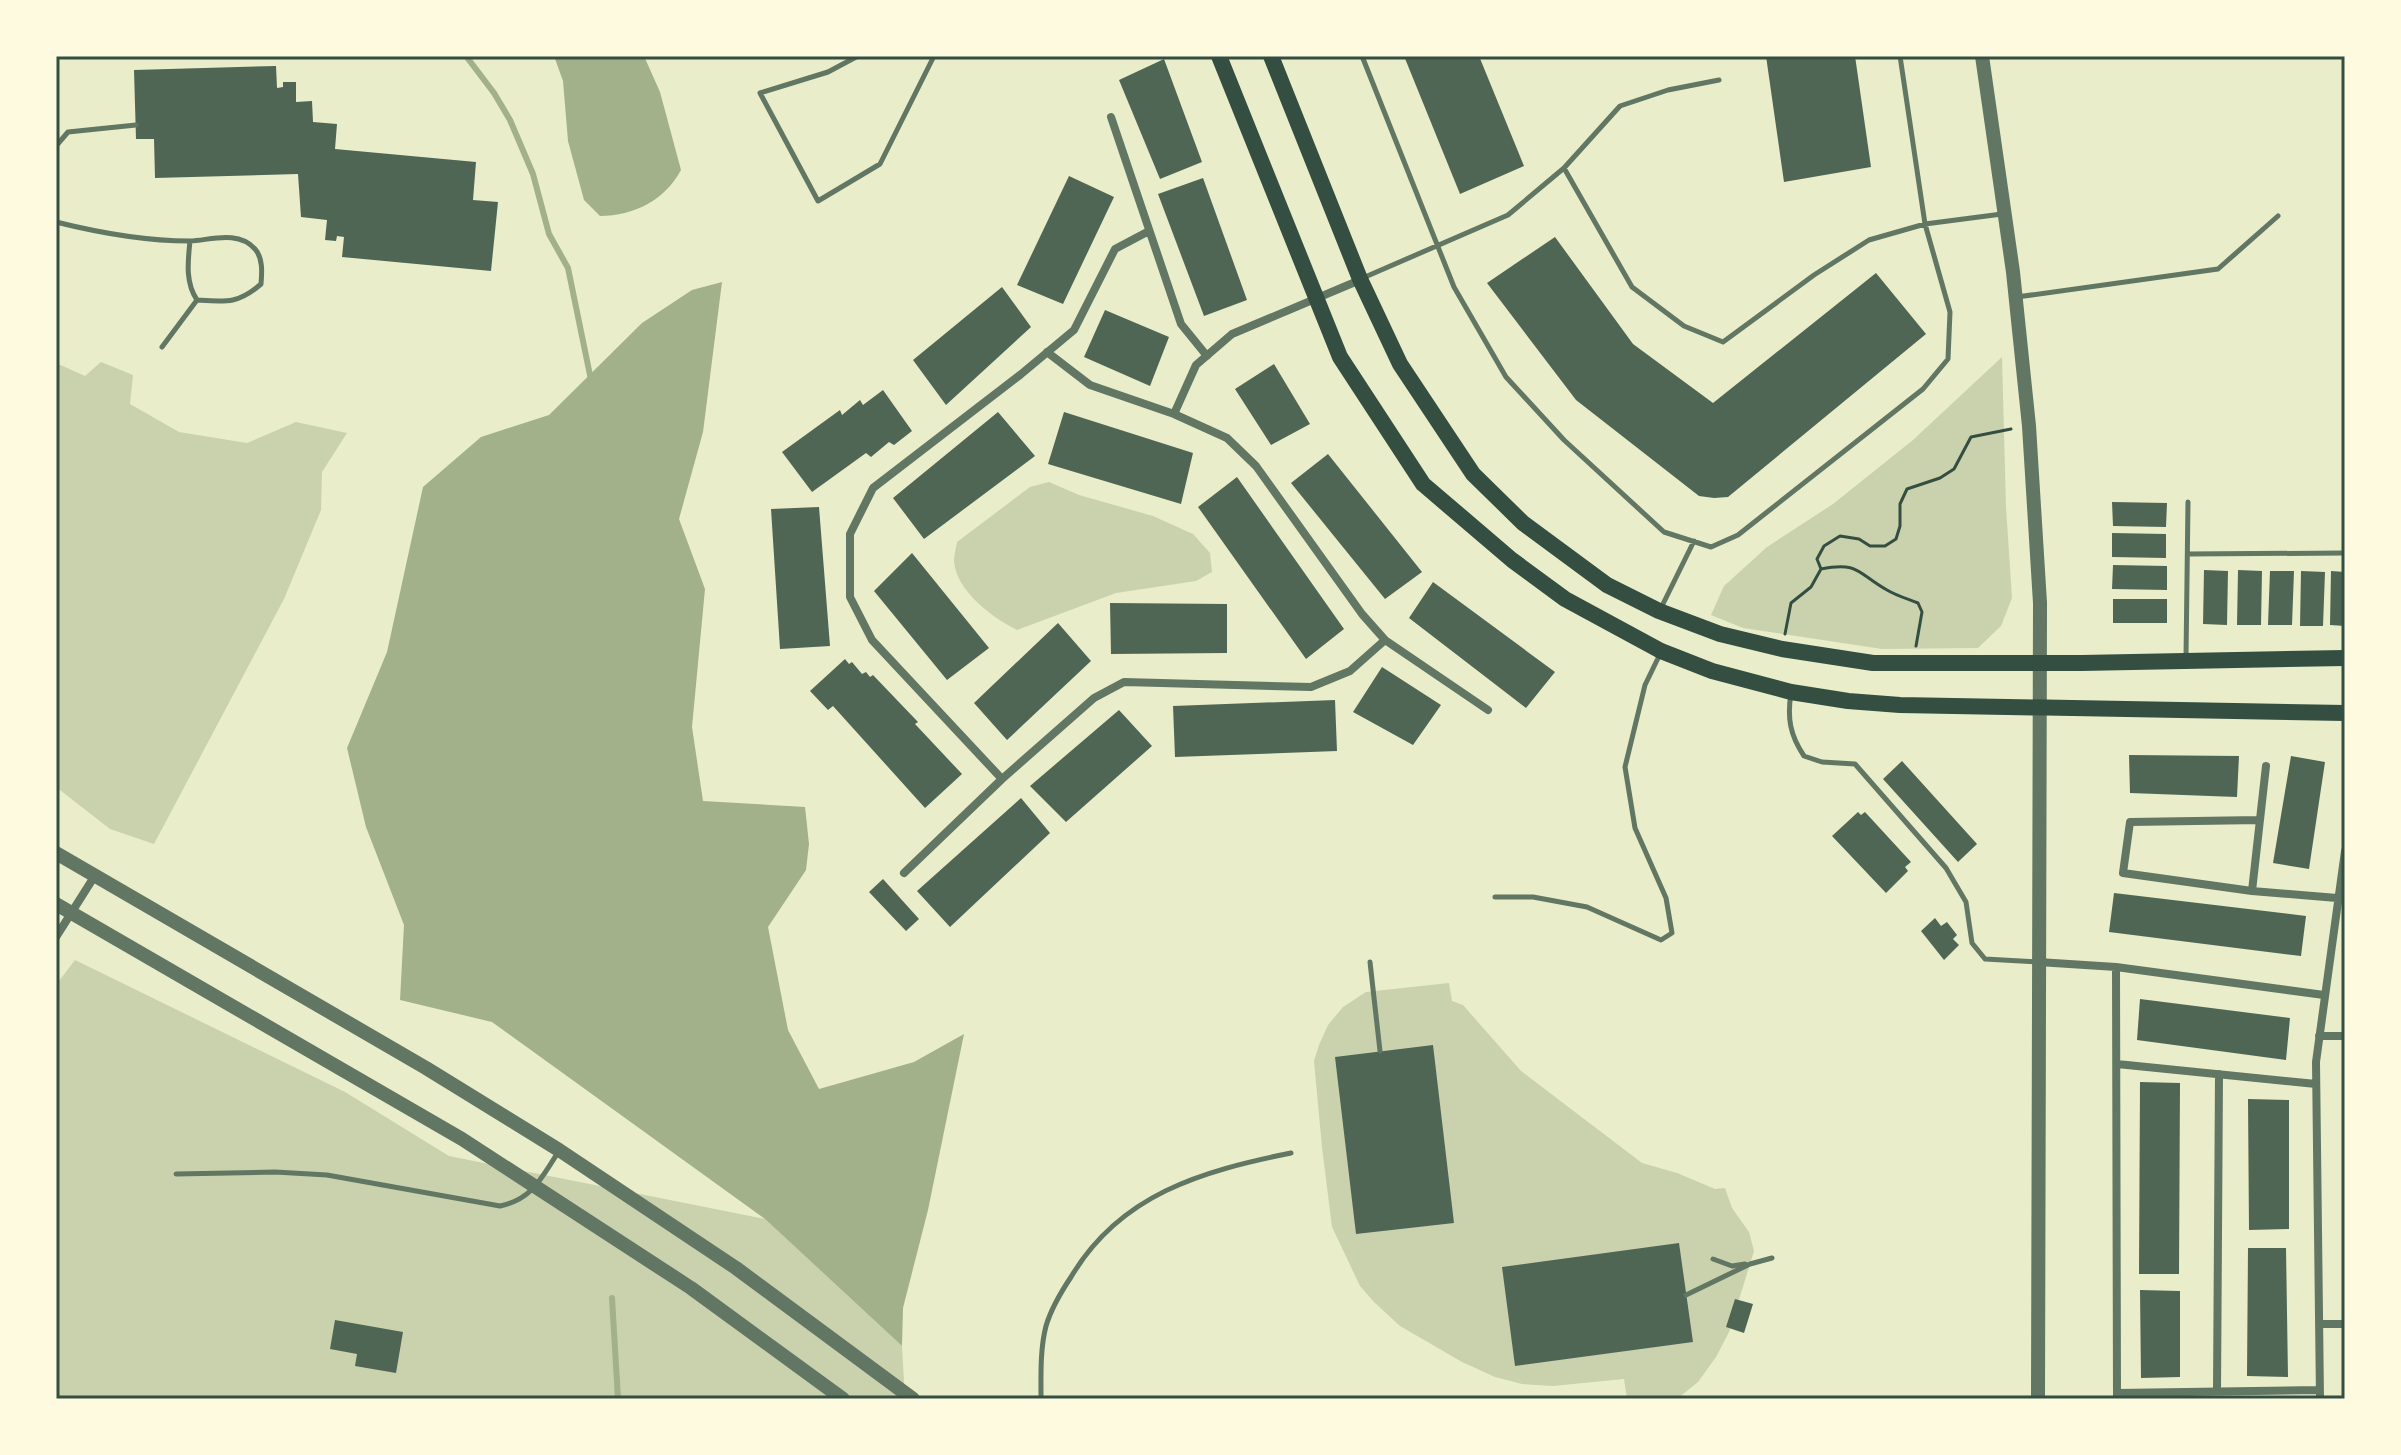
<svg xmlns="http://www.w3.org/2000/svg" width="2401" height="1455" font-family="'Noto Serif',serif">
<rect width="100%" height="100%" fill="#e9edc9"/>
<path fill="#cad2ad" d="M2002 357 2006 507 2012 598 2001 626 1978 648 1882 649 1743 628 1711 615 1724 586 1767 547 1833 504 1913 440Z
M101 362 133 375 130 404 179 432 247 443 296 422 347 433 322 472 321 510 284 599 154 844 110 829 56 787V363L85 376Z
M1049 482 1079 495 1153 516 1193 534 1210 553 1212 572 1196 581 1116 593 1017 630C993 618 956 591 954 561 954 555 956 548 957 542L1030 487Z
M75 960 345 1092 449 1156 765 1219 902 1346 905 1399H56V985Z
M1449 983 1452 1001 1463 1005 1521 1071 1642 1163 1677 1173 1715 1189 1725 1188 1732 1208 1749 1232 1754 1251 1729 1332 1716 1357 1698 1382 1677 1399H1627L1624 1379 1553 1386 1522 1384 1495 1377 1462 1362 1400 1326 1374 1302 1360 1286 1343 1250 1332 1227 1322 1147 1314 1061 1319 1045 1328 1025 1343 1007 1366 992Z"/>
<path fill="#a3b18a" d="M554 56H644L660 92 681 170C665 200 634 216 600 216L584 200 568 141 563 81Z
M722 282 703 432 679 519 705 589 692 727 703 801 805 807 809 844 806 870 768 927 788 1030 819 1089 914 1062 964 1034 928 1210 903 1308 902 1346 765 1219 492 1022 400 1000 404 925 366 827 347 748 387 652 423 487 481 437 549 415 642 323 692 290Z"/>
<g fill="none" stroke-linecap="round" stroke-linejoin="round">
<path stroke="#a3b18a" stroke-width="6" d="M466 56 494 93 510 120 533 174 549 234 568 268 591 380
M612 1298 618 1399"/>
</g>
<path fill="#4f6655" d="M1404 56H1479L1524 166 1460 194Z
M1766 56H1855L1871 167 1784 182Z
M1164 59 1202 162 1160 179 1119 80Z
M276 66 277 88 283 87V82H296V102L312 101 313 122 337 124 335 149 476 162 473 200 498 202 491 271 342 257 344 237 337 236 336 241 325 240 327 220 301 217 298 174 155 178 154 139H136L134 70Z
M1069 176 1114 197 1063 304 1017 285Z
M1203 178 1247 300 1204 316 1158 194Z
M1555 237 1633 344 1713 403 1876 273 1926 334 1728 497 1714 498 1699 496 1576 400 1487 283Z
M1002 287 1031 327 946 405 913 360Z
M1105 310 1169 337 1150 386 1084 357Z
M1274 364 1310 424 1271 445 1235 389Z
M883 390 912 431 894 445 889 442 871 457 866 453 812 492 782 452 840 410 842 415 860 400 863 405Z
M998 412 1035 456 924 539 893 498Z
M1064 412 1193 453 1181 504 1048 464Z
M1328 454 1422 572 1385 599 1291 483Z
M1237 477 1344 629 1306 659 1198 507Z
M2112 502 2167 503 2166 527 2113 526Z
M819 507 830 646 780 649 771 509Z
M2112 533 2166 534V558L2112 557Z
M912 553 989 648 947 680 874 591Z
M2113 565 2167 566V590L2112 589Z
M2204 570 2228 571 2227 625 2203 624Z
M2238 570 2262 571 2261 625H2237Z
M2270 571H2294L2292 625H2268Z
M2301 571 2325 572 2323 626H2300Z
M2331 571 2345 572V626L2330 625Z
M1433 582 1555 672 1526 708 1409 618Z
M2113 599H2167V623H2113Z
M1110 603 1227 604V653L1111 654Z
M1058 623 1091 661 1007 740 974 703Z
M845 659 849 664 852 662 862 674 866 672 870 677 873 675 918 722 915 724 962 774 925 808 833 706 828 710 810 691Z
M1382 667 1441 705 1413 745 1353 712Z
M1335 700 1337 751 1175 757 1173 706Z
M1119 710 1152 746 1066 822 1030 786Z
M2129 755 2239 756 2237 797 2130 793Z
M2291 756 2325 762 2309 869 2273 863Z
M1902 761 1977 844 1958 862 1883 779Z
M1021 798 1050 833 950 927 917 891Z
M1858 812 1861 815 1865 812 1911 862 1905 867 1908 871 1886 893 1832 836Z
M883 879 919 919 906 931 869 892Z
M2114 893 2306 916 2301 956 2109 932Z
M1935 918 1941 926 1947 922 1957 935 1953 939 1959 945 1944 960 1921 931Z
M2140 999 2290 1018 2286 1060 2137 1040Z
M1433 1045 1454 1223 1356 1234 1335 1057Z
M2140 1082 2180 1083 2179 1274H2139Z
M2248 1099 2289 1100V1229L2249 1230Z
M1679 1243 1693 1342 1515 1366 1502 1267Z
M2248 1248H2286L2288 1377 2247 1376Z
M2140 1290 2180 1291V1377L2141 1378Z
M1735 1299 1753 1304 1744 1333 1726 1327Z
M335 1320 403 1332 396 1373 355 1366 357 1354 330 1349Z"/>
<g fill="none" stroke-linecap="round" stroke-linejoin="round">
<path stroke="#344e41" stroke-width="3" d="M1821 569C1859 561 1858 574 1887 590 1897 596 1908 599 1918 603L1922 612 1916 646
M1785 634 1791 603 1811 587 1821 569 1817 559 1824 546 1840 536 1859 539 1870 546H1885L1896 539 1900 526V504L1907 489 1940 478 1954 469 1971 437 2011 429"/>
<path stroke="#617663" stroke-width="5" d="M858 56 828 72 760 93 818 201 880 164 934 56
M1362 56 1454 287 1506 377 1564 440 1664 532 1711 547 1738 535 1923 389 1948 359 1950 312 1925 224 1900 56
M56 146 68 132 136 125
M1564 168 1620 106 1668 90 1719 80
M56 222C100 233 145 241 190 241 211 240 238 230 255 249 263 258 262 272 261 284 238 304 226 302 197 300 185 282 188 261 190 241
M1365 277 1508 215 1564 168 1632 287 1684 326 1723 342 1814 275 1869 240 1925 224 2002 214
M2017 297 2218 269 2278 216
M162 347 197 300
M2188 554 2345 553
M1661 608 1694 541
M2186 657 2188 502
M1791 693C1787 718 1790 735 1804 756L1822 762 1855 764 1946 868 1966 902 1972 943 1985 959 2037 962
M1495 897H1533L1587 907 1661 940 1672 933 1666 898 1635 828 1625 767 1645 685 1661 652
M1370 962 1380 1051
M176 1174 275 1172 327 1175 500 1206C533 1199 541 1178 559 1151
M1713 1259 1732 1266 1745 1264
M1686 1295 1750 1264 1772 1258
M1041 1399C1041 1375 1040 1349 1046 1326 1051 1309 1061 1292 1071 1277 1120 1194 1202 1171 1291 1153"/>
<path stroke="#617663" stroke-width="8" d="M1111 117 1181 324 1207 356
M1047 352 1090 385 1174 414 1227 438 1256 466 1362 614 1385 640 1488 710
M1174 414 1196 365 1232 334 1360 280
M1002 779 872 640 850 597V534L873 488 1020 375 1074 330 1115 249 1149 231
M2260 820 2130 822 2123 873 2252 891 2337 898
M904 873 1002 779 1094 698 1124 682 1311 687 1350 671 1385 640
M2252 891 2266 766
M56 937 94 877
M2038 962 2116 967 2324 995
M2116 967 2117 1399
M2319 1036H2345
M2117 1064 2316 1084
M2319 1324H2345
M2217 1391 2219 1074
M2117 1393 2319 1390
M2320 1399 2316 1062 2345 851"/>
<path stroke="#617663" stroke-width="14" d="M1982 56 2013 272 2029 426 2040 603 2038 1399
M56 853 426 1068 559 1150 736 1268 913 1399
M56 904 462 1139 691 1288 843 1399"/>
<path stroke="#344e41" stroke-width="16" d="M1219 56 1340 357 1423 484 1512 560 1565 599 1661 651 1712 671 1791 692 1848 701 1900 705 2345 713
M1271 56 1360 279 1400 364 1473 474 1523 523 1607 585 1659 611 1720 634 1782 649 1873 663H2081L2345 658"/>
</g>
<rect width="2401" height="1455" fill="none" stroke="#fefae0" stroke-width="116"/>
<rect x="58" y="58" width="2285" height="1339" fill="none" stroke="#344e41" stroke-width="3"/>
</svg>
